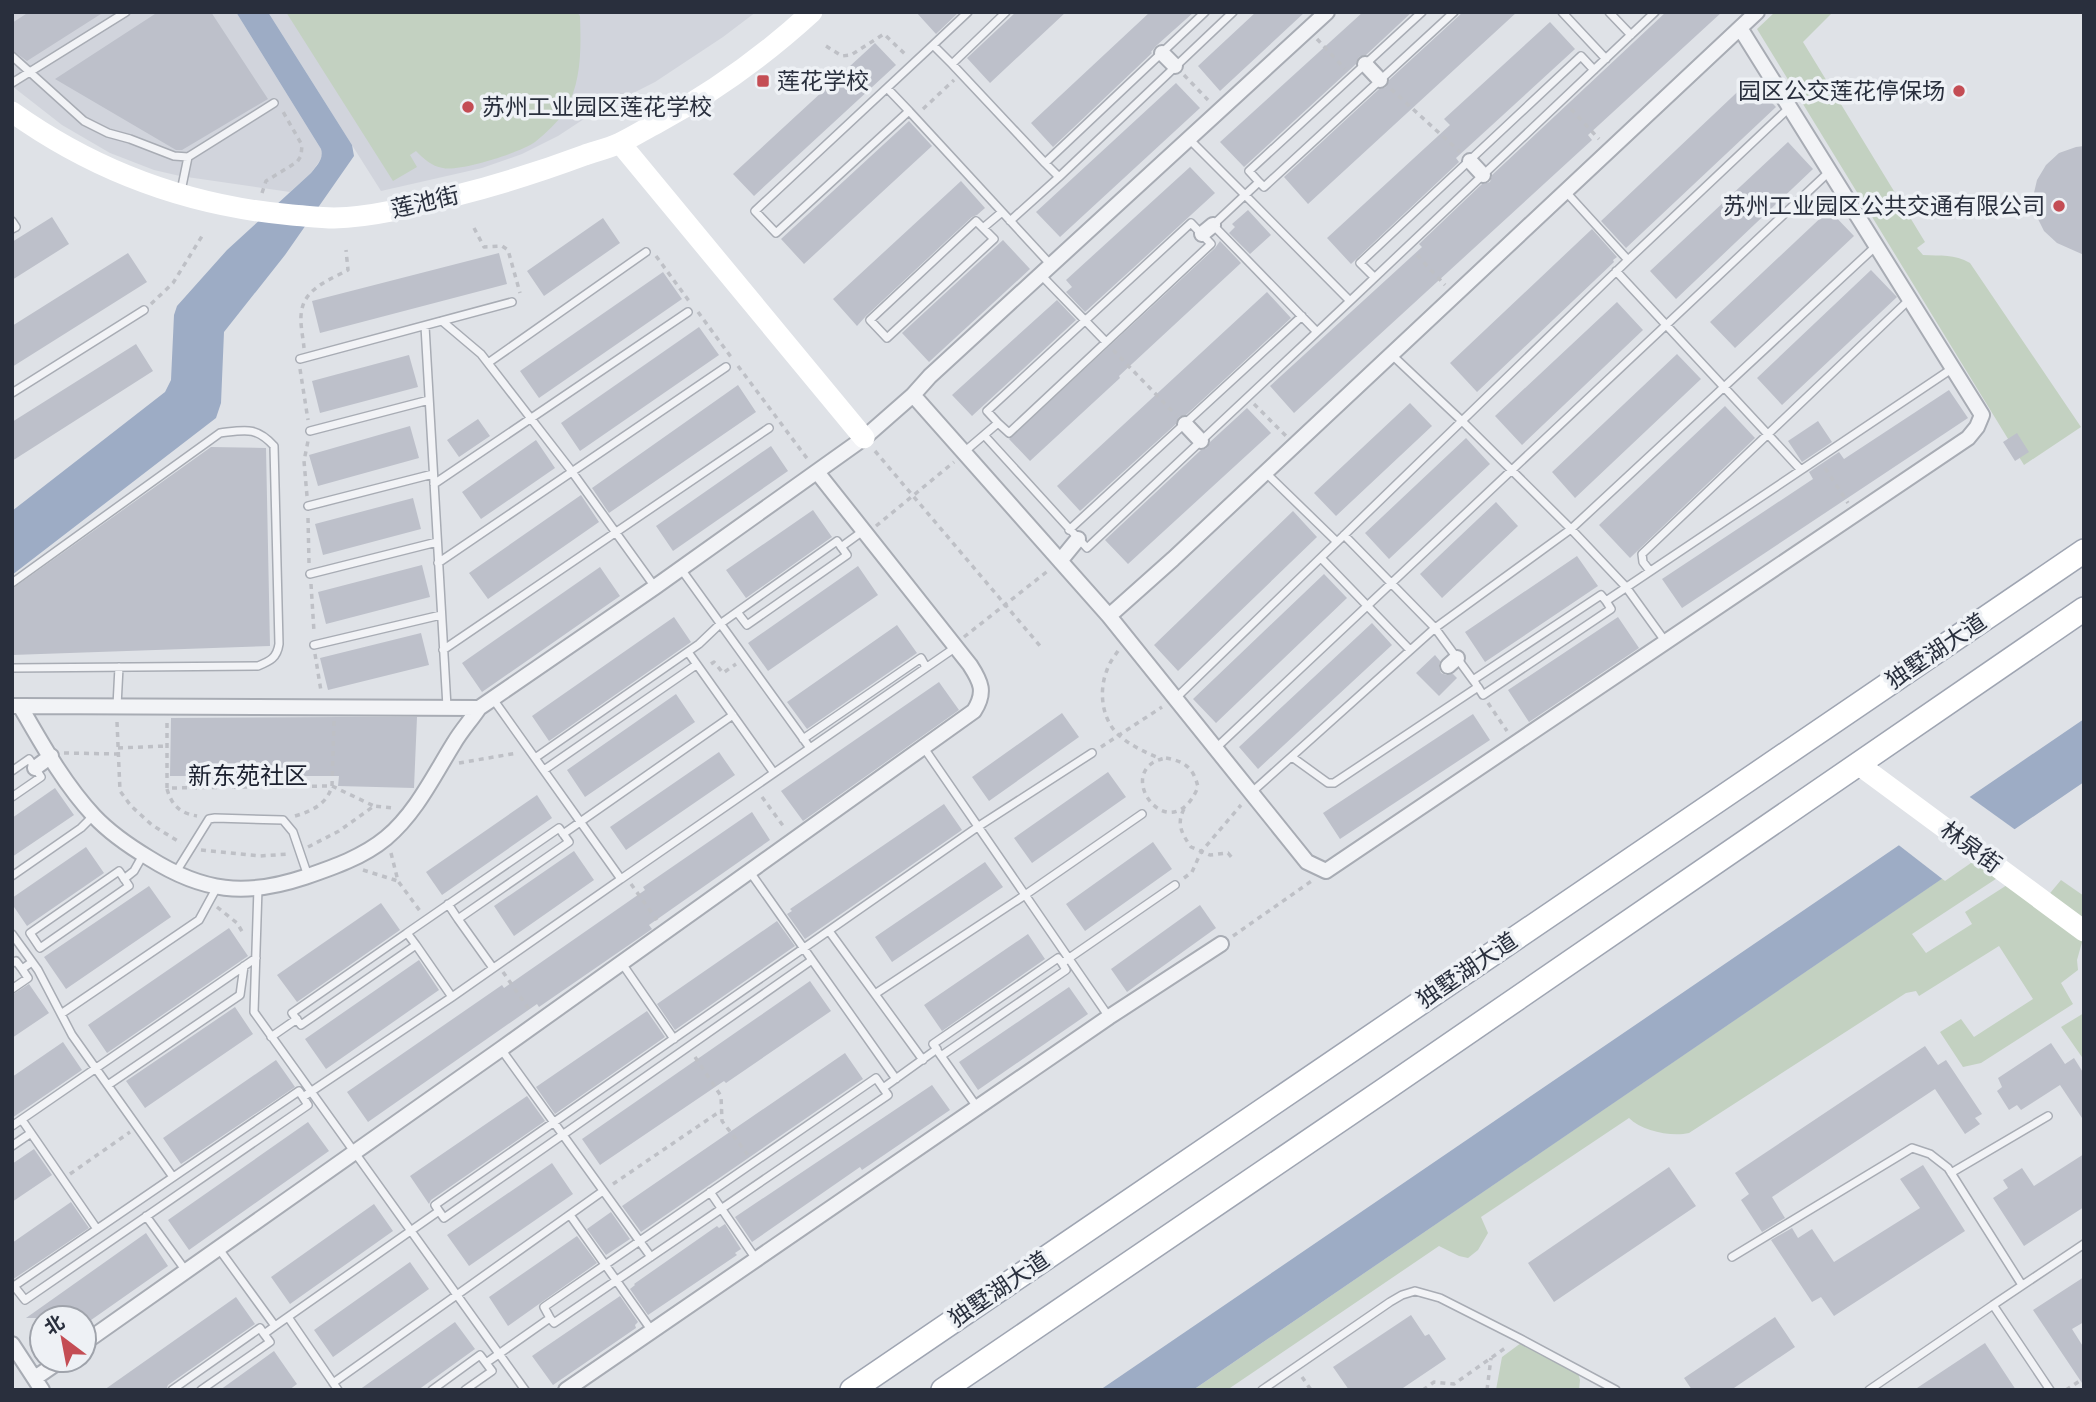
<svg xmlns="http://www.w3.org/2000/svg" width="2096" height="1402" font-family="'Work Sans','Noto Sans SC',sans-serif">
<rect width="100%" height="100%" fill="#dfe2e7"/>
<path fill="#d1d4dc" d="M12 12H236L321 149 322 155 321 159 311 173 290 192 180 176 154 170 110 153 62 125 12 86Z
M268 12H756L723 37 655 82 590 115 558 136 522 154 482 168 381 191Z"/>
<path fill="#c3d1c1" d="M286 12H577L580 16C581 48 582 82 565 111 559 121 545 134 535 142 522 152 459 172 443 168 431 166 424 159 416 151L410 155 417 167 393 181Z
M1775 12H1833L1803 42 1925 242 1917 248 1923 255C1941 256 1954 254 1970 263L2081 427 2024 465 1757 29Z
M1991 845 2011 869 1912 934 1926 953 1972 924 1965 912 2007 885 2046 898 2061 880 2084 896V935L2077 960 2078 970 2061 983 2073 1004 1981 1063 1963 1067 1940 1032 1961 1019 1974 1037 2033 999 1999 946 1919 996 1916 991 1906 993 1689 1133C1671 1137 1642 1131 1629 1118L1481 1217 1488 1233 1478 1250 1468 1258 1459 1256 1439 1246 1227 1390H1193Z
M2084 1013V1060L2061 1027Z
M1521 1343 1578 1373 1580 1380 1579 1390H1496L1502 1357Z"/>
<path fill="#9dacc5" d="M236 12H268L352 145 354 156 285 255 224 332 221 403 216 418 12 575V511L165 392 171 380 174 315 177 306 227 250 311 173C317 165 324 159 321 149Z
M2084 719V782L1193 1390H1100Z"/>
<path fill="#dfe2e7" d="M1967 795 2017 831 1945 881 1896 843Z"/>
<path fill="#bdc0ca" d="M29 12H104L27 61 12 50V23Z
M158 12H211L268 99 182 150H176L55 79Z
M916 12H959L936 34Z
M1016 12H1066L990 83 967 58Z
M1150 12H1194L1156 46 1151 52 1152 53 1053 147 1031 123Z
M1256 12H1305L1220 91 1198 66Z
M1363 12H1412L1366 55 1359 57 1356 64 1244 167 1220 142Z
M1463 12H1517L1308 204 1284 177 1379 89 1386 87 1389 80Z
M1666 12H1722L1588 135 1592 140 1294 413 1270 386 1422 247 1419 244 1482 184 1490 182 1492 175Z
M1550 22 1575 49 1456 158 1459 162 1351 264 1327 238 1450 125 1444 119Z
M875 43 896 65 754 196 733 174Z
M1750 80 1776 107 1626 248 1601 221Z
M1176 83 1200 108 1060 237 1036 212Z
M909 121 932 146 804 264 781 239Z
M1788 142 1813 169 1676 299 1650 271Z
M2084 146V255L2057 243 2044 231 2036 215 2033 197 2037 180 2046 165 2059 153 2076 147Z
M1190 167 1215 193 1085 312 1066 292 1072 287 1066 280Z
M961 181 985 208 977 215 972 217 866 316 857 326 833 299Z
M1248 210 1271 235 1250 254 1229 233 1235 227 1232 224Z
M1829 210 1854 236 1735 348 1710 322Z
M52 217 69 244 12 280V242Z
M603 218 620 243 544 296 527 271Z
M1592 229 1617 257 1613 260 1614 262 1477 392 1450 363Z
M1003 240 1030 269 929 362 902 333Z
M1220 241 1241 263 1119 376 1120 378 1030 461 1009 439 1215 248Z
M128 253 147 282 12 367V326Z
M499 253 507 284 320 333 312 301Z
M1871 270 1897 297 1782 405 1757 378Z
M663 272 682 299 539 398 520 371Z
M1267 292 1291 318 1186 415 1179 417 1176 424 1080 511 1057 486Z
M1057 300 1076 320 972 416 952 395Z
M1617 302 1643 330 1522 445 1495 416Z
M699 327 719 355 580 451 561 423Z
M136 344 153 371 12 461V422Z
M1677 354 1701 379 1575 498 1552 472Z
M409 355 418 387 320 413 312 381Z
M738 385 756 412 609 513 592 488Z
M1949 390 1968 418 1682 608 1662 579 1813 479 1809 472 1839 452 1844 459Z
M1410 403 1432 426 1336 516 1314 493Z
M1725 406 1755 438 1630 558 1599 525Z
M1247 408 1271 433 1128 564 1105 540 1201 450 1207 448 1210 442Z
M478 419 490 436 459 457 447 440Z
M1818 421 1832 442 1802 462 1788 441Z
M410 426 419 458 318 486 309 455Z
M2017 433 2029 452 2015 461 2003 442Z
M1466 438 1490 464 1389 559 1365 533Z
M536 440 555 468 481 519 462 492Z
M771 446 788 471 673 551 656 526Z
M211 447 266 448 270 646 12 655V589Z
M581 495 599 522 488 599 469 573Z
M413 498 421 529 323 555 315 524Z
M1496 502 1518 526 1442 598 1420 574Z
M813 510 832 537 746 598 726 570Z
M1293 511 1317 537 1178 671 1154 645Z
M1577 556 1598 586 1485 662 1465 632Z
M422 565 430 597 326 624 318 592Z
M858 566 878 595 768 671 748 643Z
M600 567 620 596 482 692 462 663Z
M1324 574 1347 598 1216 723 1193 699Z
M674 617 691 642 549 741 532 716Z
M1618 617 1639 648 1529 722 1508 690Z
M1372 623 1392 645 1258 769 1239 747Z
M897 625 917 653 807 729 787 702Z
M421 633 429 665 328 690 320 658Z
M1435 655 1440 661 1439 667 1441 673 1446 675 1453 674 1457 678 1439 696 1416 673Z
M939 682 959 710 803 821 781 791Z
M676 694 695 722 585 797 567 770Z
M1062 713 1079 737 989 801 972 777Z
M1473 714 1490 740 1340 839 1323 813Z
M341 717H417L414 788 338 786 339 776H170L171 718Z
M719 752 735 775 626 850 610 827Z
M1108 772 1126 797 1032 863 1014 838Z
M55 788 74 815 12 857V818Z
M537 795 552 818 442 895 426 872Z
M944 804 962 830 805 939 787 914 792 911 790 909Z
M752 812 770 840 649 925 652 929 539 1007 537 1004 368 1122 347 1092 502 985 504 988 645 890 643 887Z
M1153 842 1172 869 1085 931 1066 904Z
M86 847 104 873 27 926 12 904V898Z
M574 851 594 880 514 936 494 906Z
M985 862 1003 887 892 962 875 937Z
M149 886 171 917 66 989 44 957Z
M381 903 400 930 297 1002 277 975Z
M1200 905 1216 928 1127 992 1111 969Z
M777 921 795 946 675 1030 657 1004Z
M229 928 248 956 107 1053 88 1025Z
M1028 934 1045 959 942 1031 924 1005Z
M419 960 439 990 326 1069 305 1039Z
M810 981 831 1011 726 1083 724 1081 600 1165 582 1139Z
M29 984 49 1013 12 1038V995Z
M1069 987 1088 1014 978 1090 959 1062Z
M235 1007 253 1034 145 1108 126 1081Z
M647 1011 665 1037 555 1114 536 1087Z
M63 1042 82 1070 12 1118V1077Z
M2051 1043 2065 1064 2074 1058 2084 1074V1121L2060 1085 2021 1110 2017 1105 2009 1110 1997 1091 2002 1087 1998 1078Z
M1925 1046 1938 1065 1946 1060 1982 1114 1975 1118 1980 1124 1965 1134 1935 1089 1772 1197 1785 1218 1762 1232 1741 1200 1749 1194 1735 1173Z
M845 1053 863 1079 641 1232 622 1206Z
M276 1060 295 1087 181 1164 163 1138Z
M932 1085 950 1110 862 1170 860 1167 752 1242 735 1217Z
M527 1096 545 1121 431 1200 429 1204 410 1176Z
M308 1122 329 1151 189 1250 168 1220Z
M34 1149 52 1175 12 1202V1164Z
M2084 1154V1207L2024 1246 1993 1198 2008 1188 2003 1180 2022 1168 2034 1186Z
M552 1163 573 1194 469 1266 447 1235Z
M1923 1165 1965 1231 1834 1316 1821 1297 1812 1302 1771 1240 1792 1228 1798 1238 1812 1229 1834 1262 1920 1208 1900 1179Z
M1669 1167 1696 1206 1554 1302 1528 1263Z
M71 1202 89 1228 12 1280V1243Z
M374 1204 393 1231 290 1304 271 1277Z
M611 1212 630 1239 606 1255 587 1229Z
M725 1224 741 1249 735 1253 737 1255 648 1315 630 1289 635 1285 634 1284 717 1226 719 1228Z
M146 1233 168 1266 84 1325V1318H26Z
M577 1236 597 1263 508 1326 489 1297Z
M410 1262 429 1289 333 1357 314 1330Z
M2084 1277V1322L2072 1329 2084 1348V1386L2033 1310Z
M620 1296 638 1322 635 1325 636 1328 553 1385 532 1356Z
M236 1297 255 1324 168 1385 166 1390H104Z
M1411 1315 1425 1336 1429 1334 1446 1359 1400 1390H1349L1333 1367Z
M1775 1317 1795 1347 1731 1390H1692L1684 1378Z
M455 1322 475 1349 418 1390H359Z
M1985 1343 2016 1390H1914Z
M274 1351 297 1384 289 1390H220Z"/>
<g fill="none" stroke-linecap="round" stroke-linejoin="round">
<g stroke="#a8acb4" stroke-width="10">
<path id="service" d="M968 12 933 45 952 64 1006 12
M1205 12 1045 163 1059 177 1233 12
M1562 12 1606 59
M1609 12 1631 35
M12 56 84 121 108 133 130 139 174 156 188 157 274 103
M952 64 1045 163
M12 83 126 12
M887 88 909 111 776 233 755 211 933 45
M909 111 1051 265
M1259 182 1264 187 1454 12
M181 191 188 157
M1566 192 1628 260
M12 221 16 227 12 229
M1010 221 1059 177
M983 228 994 239 887 338 870 320 976 221 983 228 1002 212
M1616 271 1801 470
M1041 275 1106 342
M1374 277 1360 263 1581 56 1594 70
M1350 301 1655 12
M442 321 481 354 570 469 655 587
M425 326 447 707
M1317 332 1350 301 1245 195 1259 182 1249 171 1422 12
M1392 355 1462 421 1571 529 1626 587 1665 641
M300 359 512 302
M488 363 646 252
M12 393 144 310
M310 431 429 400
M984 435 998 423 987 411 1191 223 1211 244 1009 433 998 423
M964 452 984 435 1087 548 1317 332 1213 225 1245 195 1189 139
M1265 472 1337 542
M434 484 688 312
M308 506 433 474
M1069 530 1302 316
M1344 535 1435 628 1473 680
M841 547 863 531
M1321 558 1410 650
M438 563 726 367
M681 569 810 748
M1650 571 1643 562 1642 554 1910 299
M310 574 437 542
M12 583 220 433C245 430 256 426 274 446L279 644C277 658 270 661 258 666L12 668
M314 645 441 615
M443 650 769 428
M688 652 774 773
M1476 684 1473 680 1601 595 1606 601
M1176 698 1628 260 1789 108
M117 706 119 667
M803 739 921 658 926 667
M924 748 1109 1017
M1216 748 1830 171
M1292 757 1328 783H1334L1478 687 1483 695 1611 609 1606 601 1953 368
M535 758 699 644 720 624 837 541 847 555 747 625 737 612
M544 770 696 665
M12 771 29 759 41 777 12 797
M1252 792 1435 628 1571 529 1876 246
M563 834 733 715
M119 871 129 886 40 948 30 933Z
M176 872 209 819 215 818 283 820 293 832 308 876
M12 876 81 828 93 816
M124 879 134 871 143 855
M621 879 956 647
M258 888 254 1012 525 1390
M458 919 493 968
M829 931 923 1060
M407 933 559 828 569 842 458 919 448 904
M407 933 416 945 301 1025 292 1013Z
M12 934 38 970 72 1035 173 1177
M416 945 452 997
M812 960 896 1079
M621 962 674 1039
M12 963 16 961 22 969 32 962
M12 989 28 978 22 969
M875 994 1025 895 1142 814
M61 1014 199 920 217 887
M271 1037 297 1019
M501 1049 651 1257
M939 1053 977 1107
M941 1056 1066 970 1062 963
M108 1085 240 995 244 966
M299 1091 308 1105 25 1300 14 1286Z
M303 1097 452 997 621 879 493 699
M22 1120 97 1229
M12 1126 256 958
M12 1146 31 1133
M1951 1173 2048 1116
M710 1192 756 1259
M439 1211 444 1218 812 960 750 872
M570 1215 652 1331
M146 1216 186 1271
M219 1249 275 1326
M1732 1257 1912 1148 1930 1154 1948 1168 2022 1285
M288 1317 338 1390
M550 1318 554 1323 888 1095 883 1088
M333 1383 603 1191
M172 1390 260 1328 264 1334 275 1326 439 1211 435 1205 979 826 1092 753
M201 1390 270 1342 264 1334
M432 1390 480 1355 486 1363 550 1318 544 1307 876 1078 883 1088 937 1049 933 1044 1058 958 1062 963 1175 885
M465 1390 492 1371 486 1363
M1262 1390 1390 1302 1402 1295 1415 1291 1440 1298 1519 1338 1616 1390
M1869 1390 1993 1305
M2050 1390 1993 1305 2084 1244"/>
</g>
<g stroke="#a8acb4" stroke-width="18">
<path id="minor" d="M1162 53 1175 66
M1365 64 1380 80
M1470 161 1483 175
M1202 234 1213 225
M913 395 930 376 1327 12
M1185 424 1201 441
M1060 561 1078 539
M1109 616 1307 862 1326 871 1968 438 1977 427 1982 415 1740 28
M1448 666 1457 658
M12 706H20L479 708C471 720 461 731 454 743 434 775 416 813 386 838 363 857 334 867 305 877 245 897 203 892 149 858 129 846 111 834 94 816 64 784 42 744 20 706
M479 708 655 587 864 438 913 395 1109 616 1173 559 1757 12
M35 768 51 756
M84 1343 501 1049 974 711C986 692 981 682 970 665L817 472
M12 1344 42 1390
M35 1378 61 1360
M566 1390 1109 1017 1221 944"/>
</g>
<g stroke="#9fa5b2" stroke-width="26">
<path id="primary" d="M852 1390 2084 551
M943 1390 1384 1090 2084 609"/>
</g>
<path stroke="#bec0c6" stroke-width="3.5" stroke-dasharray="5 5" stroke-linecap="butt" d="M1317 39 1345 69
M826 46 842 56 851 55 884 34 907 56
M1184 75 1208 100
M1391 89 1460 152
M923 109 954 80
M1571 109 1599 139
M262 193 266 181 297 162 301 156 302 145 282 110
M474 228 484 247 502 246 508 250 520 293
M1417 255 1445 285
M656 256 689 301
M151 304 173 283 202 236
M698 312 731 357
M304 348C303 336 299 321 302 309 306 288 331 279 348 270L346 250
M1113 350 1176 415
M738 366 809 461
M300 369 308 420
M1254 404 1286 436
M875 451 1041 647
M1825 468 1848 503
M307 496 304 461 308 441
M308 518 309 563
M876 526 954 462
M311 584 314 632
M964 637 1049 570
M1118 651C1114 657 1109 663 1107 670 1098 692 1102 722 1121 737 1133 747 1147 753 1161 759
M315 654 321 691
M711 664 714 662 723 673 736 664
M1488 703 1507 731
M117 722 120 791 131 806 152 825 181 843
M167 723V788L332 786 334 721
M1101 747 1162 707
M118 748 166 746
M64 753 118 754
M1166 758C1185 761 1194 769 1198 787 1170 854 1109 768 1166 758Z
M459 763 517 753
M167 789C172 806 180 813 197 816
M762 797 784 827
M1184 809C1176 824 1182 834 1191 847L1210 855 1228 853 1233 859
M295 816C312 811 327 804 332 786L374 806
M308 847 339 831 374 806 393 808
M201 850 260 856 288 854
M391 853 398 881 420 911
M363 870 398 881
M1184 878 1192 872 1201 852 1241 805
M631 884 657 920
M217 907 237 923 243 933
M1233 936 1313 880
M503 972 531 1012
M695 1057 721 1096 722 1121 748 1155
M70 1174 130 1132
M613 1184 722 1110
M1302 1377 1311 1390
M1423 1390 1434 1382 1454 1384 1508 1346
M1487 1390 1491 1358
M2066 1390 2084 1378"/>
<use href="#service" stroke="#f2f3f6" stroke-width="7"/>
<use href="#minor" stroke="#f2f3f6" stroke-width="14"/>
<path stroke="#fff" stroke-width="21" d="M12 112C96 172 189 206 292 215 306 216 320 218 334 218 374 217 415 206 454 196 498 185 542 171 585 155 597 151 609 148 620 143 633 137 645 129 657 123 714 92 764 56 812 12
M620 143 864 438
M1858 764 2084 931"/>
<use href="#primary" stroke="#fff" stroke-width="23"/>
</g>
<g fill="#c44d54" stroke="#eef1f5" stroke-width="2.5">
<rect x="756" y="74" width="14" height="14" rx="3.5"/>
<circle cx="1959" cy="91" r="7"/>
<circle cx="468" cy="107" r="7"/>
<circle cx="2059" cy="206" r="7"/>
</g>
<g text-anchor="middle" stroke-width="7" stroke-linejoin="round" paint-order="stroke">
<g font-size="23" fill="#292f3d" stroke="#eef1f5" text-anchor="start">
<text x="777" y="89">莲花学校</text>
<text x="1945" y="99" text-anchor="end">园区公交莲花停保场</text>
<text x="482" y="115">苏州工业园区莲花学校</text>
<text x="2045" y="214" text-anchor="end">苏州工业园区公共交通有限公司</text>
</g>
<g font-size="23" fill="#292f3d" stroke="#eef1f5">
<text transform="translate(425 202) rotate(-13)" y="8">莲池街</text>
<text transform="translate(1936 651) rotate(-34)" y="8">独墅湖大道</text>
<text transform="translate(1971 847) rotate(36)" y="8">林泉街</text>
<text transform="translate(1467 970) rotate(-34)" y="8">独墅湖大道</text>
<text transform="translate(999 1289) rotate(-34)" y="8">独墅湖大道</text>
</g>
<g font-size="24" fill="#1b202e" stroke="#eef1f5">
<text x="248" y="784">新东苑社区</text>
</g>
</g>
<rect width="2096" height="1402" fill="none" stroke="#292f3d" stroke-width="28"/>
<g transform="translate(63 1339) rotate(328)"><circle r="33" fill="#eef1f5" stroke="#9fa3ab" stroke-width="2"/>
<path d="M0-5L12 26L0 18L-12 26Z" fill="#c44d54"/>
<text y="-10" font-size="19" font-weight="bold" text-anchor="middle" fill="#292f3d">北</text>
</g>
</svg>
